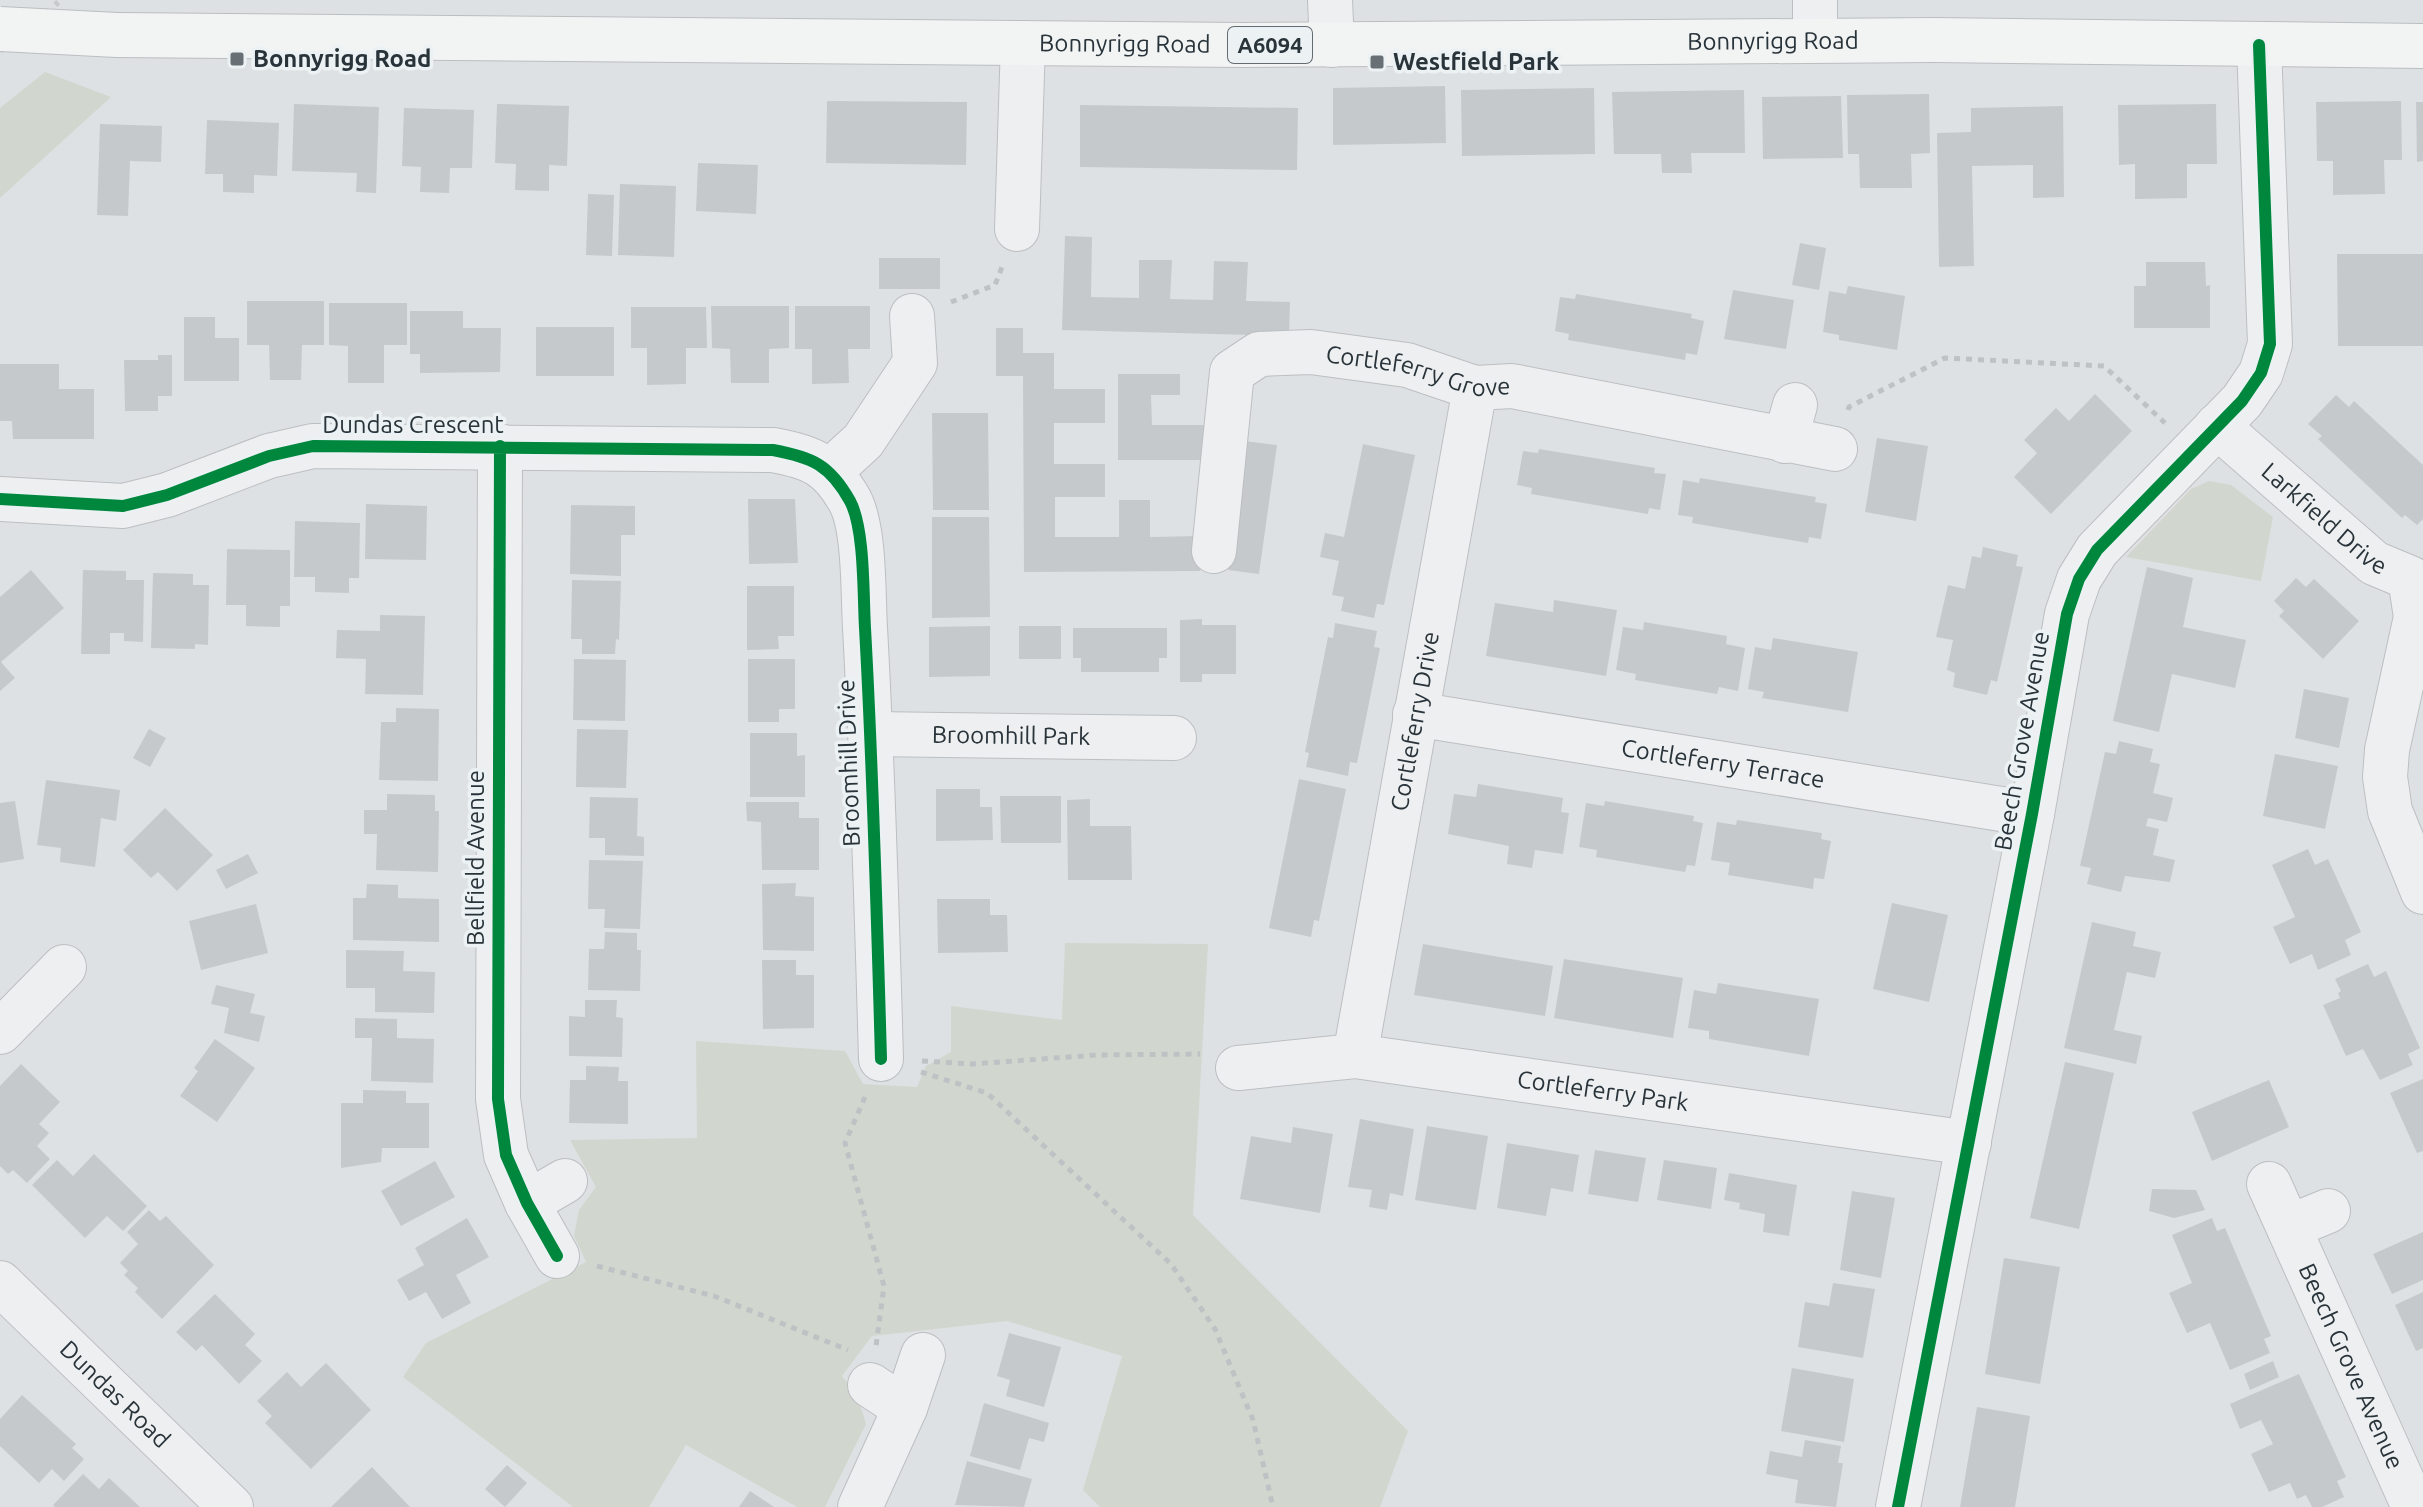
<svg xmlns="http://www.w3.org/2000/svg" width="2423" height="1507" font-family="Ubuntu,sans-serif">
<rect width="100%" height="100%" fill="#dee1e3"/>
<path fill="#d1d7cf" d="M45 72 111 97 0 198V108Z
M2209 481 2231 485 2273 517 2261 581 2126 557 2191 489Z
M1065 943 1208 944 1193 1215 1408 1431 1380 1507H1100L1083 1490 1122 1356 1007 1321 872 1336 842 1376 857 1395 866 1424 825 1507H797L686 1445 649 1507H573L403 1377 426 1343 586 1262 574 1236 579 1210 596 1187 570 1140 697 1138 696 1041 845 1051 863 1084 917 1087 926 1066 951 1052V1006L1062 1020Z"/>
<path fill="#c6c9cb" d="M1445 86 1446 143 1333 145V88Z
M1594 88 1595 154 1462 156 1461 90Z
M1744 90 1745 153H1691L1692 173H1662L1661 154H1614L1612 92Z
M1929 94 1930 153 1911 154 1912 188H1860L1859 154H1848L1847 95Z
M1841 96 1843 158 1763 159 1762 97Z
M827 101 967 102 966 165 826 163Z
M2401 101 2402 160H2384L2385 194 2333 195V161H2317L2316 102Z
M2416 102H2423V161L2417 162Z
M294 104 379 107 376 193 356 192 357 173 292 171Z
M497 104 569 106 567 166 549 165V191L515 190 516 164 495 163Z
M2216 104 2217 164H2187V198L2135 199V164L2119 165 2118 105Z
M1080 105 1298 108 1297 170 1080 167Z
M2063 106 2064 197 2033 198V165L1972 166 1974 266 1939 267 1937 133 1971 132V108Z
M404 108 474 110 472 168H450L449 193 420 192 421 167 402 166Z
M207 120 279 123 277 176 254 175V193L223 192V174H205Z
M100 124 162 126 161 162 130 161 128 216 97 215Z
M698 163 758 165 756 214 696 211Z
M620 184 676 186 674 257 618 255Z
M588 194 614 195 612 256 586 255Z
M1065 236 1092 237 1091 297 1139 298V260H1172L1170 299 1213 300 1214 261 1248 262 1246 301 1290 302 1289 336 1062 330Z
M1800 243 1826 248 1819 290 1792 285Z
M2337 254H2423V346H2338Z
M879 258H940V289H879Z
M2146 262H2205L2206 286 2210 285V328H2134V286H2146Z
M1848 286 1905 296 1897 350 1839 340V335L1823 332 1829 291 1846 294Z
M1733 290 1794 300 1786 349 1724 339Z
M1576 294 1692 314 1691 318 1704 321 1697 355 1686 353 1685 360 1568 340 1569 334 1555 331 1560 297 1575 299Z
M247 301H324V345H302L301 380H270L269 345H247Z
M329 303H407V345H384V383H348V346L329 345Z
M711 306H789V348L769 349V383H731L730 349 712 348Z
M795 306H870V349H848L849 383 812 384V349H795Z
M631 307H706L707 348H686V384L647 385V348H631Z
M410 311H463V328H501L500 372 420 373V354H410Z
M184 317H215V338H239V381H184Z
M536 327H614V376H536Z
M996 328H1023V353H1054V389H1105V423H1054V464H1105V497H1055V537H1119V500H1150V537L1200 536V571L1024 572 1023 376H996Z
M158 355H172V396H158V411H125L124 360H158Z
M0 364H59V389H94V439H13L12 421H0Z
M1118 374H1180V395H1151L1152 425H1209V460H1118Z
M2095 394 2132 431 2051 514 2014 477 2037 453 2024 440 2056 408 2069 421Z
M2336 395 2349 407 2354 401 2423 465V519L2417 525 2405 515 2402 518 2318 439 2322 436 2308 424Z
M932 413H988L989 510H933Z
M1877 438 1928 446 1916 521 1865 512Z
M1245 441 1277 445 1259 574 1228 570Z
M1363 444 1415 455 1384 605 1377 604 1374 618 1341 611 1344 597 1332 595 1339 561 1320 557 1325 533 1344 537Z
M1539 449 1655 468 1654 473 1666 474 1660 510 1649 508 1648 514 1531 494 1532 488 1517 485 1523 451 1538 453Z
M1700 478 1816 497 1815 502 1827 504 1821 539 1809 537 1808 543 1692 523 1693 517 1678 515 1683 480 1699 483Z
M748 499H795L798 563 749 564Z
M366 504 427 506 426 560 365 559Z
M571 505 635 506V535H621V576L570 574Z
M932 517H989L990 617 932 618Z
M295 521 360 523 359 578H349V593L315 592V577H294Z
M1983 547 2018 555 2016 566 2023 567 1997 682 1991 680 1987 695 1953 687 1955 673 1947 670 1953 640 1936 637 1948 585 1965 589 1972 556 1981 558Z
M227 549 290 550V606H280V627L246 626V605H226Z
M2147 567 2193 578 2183 627 2246 640 2235 688 2172 674 2159 732 2113 721Z
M31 570 64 608 1 662 15 678 0 691V597Z
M83 570 126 571V580H144L143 642 124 641V633H110V654H81Z
M153 573 193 574V585H209L208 645 195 644V649L151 648Z
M2296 578 2306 587 2314 579 2359 621 2323 659 2279 616 2284 611 2274 601Z
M572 580 621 581 619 640 616 639 615 654H582V639H571Z
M747 586H794V636H778L779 649 747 650Z
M1554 600 1617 610 1606 676 1486 656 1495 603 1553 612Z
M380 615 425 616 423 695 365 694 366 659 336 658 337 630 380 631Z
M1202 619V625H1236V674H1202V682H1180V620Z
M1644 622 1727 636 1726 644 1745 648 1738 691 1719 687 1717 694 1635 680 1636 674 1616 670 1623 627 1643 630Z
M1335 623 1377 631 1374 647 1380 648 1357 763 1350 762 1348 776 1306 767 1309 753 1305 752 1328 637 1333 638Z
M990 626V676L929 677V627Z
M1019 626H1061V659H1019Z
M1073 628H1167V658H1159V672H1081V658H1073Z
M1773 638 1858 652 1848 712 1762 698 1764 692 1748 689 1755 647 1771 650Z
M574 659 626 660 625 721 573 720Z
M748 659H795V709H779V722H748Z
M2304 689 2349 698 2339 748 2295 738Z
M396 708 439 709 438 781 379 780 381 722H396Z
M149 729 166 738 150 767 133 758Z
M577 729 628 730 626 788 576 787Z
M750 733H797V756L805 755V797H750Z
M2119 741 2153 749 2150 762 2160 764 2153 793 2173 798 2167 822 2148 818 2146 826 2159 829 2153 855 2175 860 2170 882 2125 876 2121 892 2087 884 2091 868 2080 866 2105 752 2116 754Z
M2275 754 2338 766 2325 829 2263 816Z
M1299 779 1346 789 1319 921 1314 920 1311 937 1269 928Z
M46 780 120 790 116 821 101 818 95 867 60 862 61 848 37 845Z
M1478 784 1563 798 1561 812 1569 813 1563 854 1535 850 1532 868 1507 864 1509 846 1448 834 1454 794 1476 797Z
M936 789H980V807H992L993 840 936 841Z
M387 794 435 795V811H439L438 872 376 870 377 834H364V810H387Z
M1000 796H1061V843H1001Z
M590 797 638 798 637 836 644 837V856L605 855V838H589Z
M1090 799V826H1131L1132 880H1068L1067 800Z
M15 801 24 859 0 863V803Z
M1605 801 1694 816 1693 821 1703 823 1695 866 1687 865 1685 872 1596 857 1597 850 1579 847 1586 803 1604 806Z
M746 802H799V818H819V870H762L761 822 747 821Z
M165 808 213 855 177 891 158 872 151 878 123 850Z
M1737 820 1822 833 1821 839 1831 841 1824 879 1814 878 1813 889 1728 875 1730 863 1711 860 1717 822 1736 825Z
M2308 849 2315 865 2328 859 2361 932 2345 940 2351 955 2318 970 2312 954 2290 964 2273 927 2295 917 2272 865Z
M248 854 258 873 226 889 216 870Z
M589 860 643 861 640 929 604 928 605 909H588Z
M796 883 795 896 814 897V951L763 950 762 884Z
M367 884 398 885V898L439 899V942L353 940V898H366Z
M937 899H990V915H1007L1008 952 938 953Z
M1892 903 1948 915 1929 1002 1873 989Z
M256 904 268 953 201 970 189 921Z
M2092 922 2136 932 2133 946 2161 952 2155 978 2127 972 2114 1030 2142 1036 2136 1064 2064 1048Z
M605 932 637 933V950H641L640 991 588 990 589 949H604Z
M1423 944 1553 966 1545 1016 1414 995Z
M346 950 404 951 403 971 435 972 434 1013 375 1012V988H346Z
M1564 959 1683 978 1673 1038 1554 1018Z
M762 960H796V975H814V1028L763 1029Z
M2368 964 2374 977 2386 971 2420 1048 2408 1054 2413 1065 2380 1080 2363 1049 2346 1056 2323 1005 2340 998 2338 993 2341 991 2335 979Z
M1718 983 1819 999 1809 1056 1709 1039V1031L1688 1028 1694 990 1716 994Z
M216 985 255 994 250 1013 265 1016 259 1042 224 1033 229 1008 211 1004Z
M585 1000H617L616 1017 623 1018 622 1057 569 1056V1016L585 1017Z
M355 1018 397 1019V1038L434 1039 433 1083 371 1081 372 1038H355Z
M215 1039 255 1068 217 1122 180 1096 198 1071 194 1068Z
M2065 1062 2114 1073 2079 1229 2030 1218Z
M21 1064 60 1102 39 1124 49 1133 37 1146 50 1159 27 1183 13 1170 8 1174 0 1166V1086Z
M586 1066 619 1067 618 1081H628V1124L569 1123 570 1080H586Z
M2423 1079V1151L2417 1153 2390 1093Z
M2269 1080 2289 1127 2212 1161 2192 1112Z
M363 1090 406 1091V1103H429V1148H382L381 1162 341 1168V1103H363Z
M1360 1119 1414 1129 1403 1196 1390 1193 1387 1210 1369 1207 1372 1190 1348 1187Z
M1427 1126 1488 1136 1476 1210 1415 1200Z
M1293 1127 1333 1134 1320 1213 1240 1199 1251 1136 1291 1143Z
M1507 1143 1579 1155 1573 1192 1551 1188 1546 1216 1497 1208Z
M1595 1150 1646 1158 1638 1202 1588 1194Z
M94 1154 147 1206 123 1231 107 1216 85 1238 32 1185 57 1160 73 1176Z
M1664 1160 1717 1168 1711 1209 1657 1200Z
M435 1161 455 1197 401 1226 381 1191Z
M1729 1173 1797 1185 1789 1236 1763 1232 1765 1214 1739 1209 1740 1203 1724 1200Z
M2152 1189 2196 1190 2205 1210 2174 1218 2149 1211Z
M1852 1191 1895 1198 1881 1278 1840 1270Z
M149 1210 160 1221 166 1216 214 1265 162 1319 135 1292 138 1288 124 1275 128 1271 120 1263 138 1244 127 1232Z
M467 1218 489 1257 456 1275 471 1303 442 1319 426 1292 409 1301 397 1280 424 1265 415 1248Z
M2212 1218 2217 1231 2225 1228 2271 1336 2264 1339 2270 1353 2230 1370 2210 1323 2187 1333 2169 1293 2192 1283 2172 1235Z
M2423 1232V1280L2392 1294 2373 1254Z
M2004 1258 2060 1267 2040 1384 1985 1374Z
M1833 1283 1875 1289 1863 1358 1798 1347 1805 1302 1829 1306Z
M2423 1292V1348L2416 1351 2395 1305Z
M215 1294 255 1334 245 1345 262 1361 239 1384 202 1345 196 1351 176 1332Z
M1009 1333 1061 1347 1044 1407 1006 1396 1010 1380 997 1376Z
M2273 1361 2279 1377 2250 1390 2244 1374Z
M326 1363 371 1410 311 1469 265 1423 272 1416 257 1401 287 1372 301 1387Z
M1792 1368 1854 1379 1844 1442 1781 1431Z
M2299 1374 2346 1477 2337 1481 2344 1497 2322 1507H2312L2306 1495 2297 1499 2290 1483 2269 1492 2251 1454 2273 1444 2261 1420 2240 1429 2230 1404Z
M22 1395 76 1444 72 1448 84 1459 64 1481 52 1469 39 1483 0 1446V1419Z
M984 1403 1049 1423 1044 1442 1029 1438 1020 1470 970 1456Z
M1977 1407 2030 1416 2015 1507H1960Z
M1805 1440 1841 1446 1838 1463H1843L1836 1507 1795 1503 1798 1480 1766 1474 1770 1451 1802 1457Z
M967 1461 1032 1479 1024 1507 955 1505Z
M507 1465 527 1483 505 1507 485 1489Z
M372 1467 410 1507H331Z
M83 1474 99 1489 109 1478 140 1507H55L53 1505Z
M750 1491 774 1507H739Z"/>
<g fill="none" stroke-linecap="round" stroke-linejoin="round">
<g stroke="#bcbfc1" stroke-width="46">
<g id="minor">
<path d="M1330 0 1332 45"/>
<path d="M1815 40V0"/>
<path d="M1017 229 1023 43"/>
<path id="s1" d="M2217 426 2374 563 2410 578 2416 617 2387 750 2385 777 2390 811 2423 892"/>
<path d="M1785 441 1795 405"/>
<path d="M500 446 498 1099 506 1155 527 1203 557 1256"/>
<path d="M829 472 863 441 915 363 912 316"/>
<path d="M0 499 123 506 167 495 269 456 313 446 773 450C812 457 830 465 850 501 865 529 863 595 865 628 873 771 877 915 881 1059"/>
<path id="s2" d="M1214 551 1232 372 1259 354 1311 352 1407 365 1475 388 1512 386 1835 449"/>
<path id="s3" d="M1415 714 2032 814"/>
<path id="s4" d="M871 734 1174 738"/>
<path d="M0 1032 64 967"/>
<path id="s5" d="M1355 1056 1475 388"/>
<path id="s6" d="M1238 1068 1355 1056 1969 1143"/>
<path id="s7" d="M2269 1184 2414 1507"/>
<path d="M527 1203 565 1181"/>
<path d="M2289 1227 2328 1211"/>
<path id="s8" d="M0 1283 231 1507"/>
<path d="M870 1385 905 1408"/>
<path d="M860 1507 905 1408 923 1355"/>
<path d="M1898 1507 2032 814 2067 614 2079 579 2097 550 2242 401 2261 373 2270 344 2259 45"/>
</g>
</g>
<g stroke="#bbbec1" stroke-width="46">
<g id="major">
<path id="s9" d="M117 35 1243 45 1934 40 2423 46"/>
</g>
</g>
<path stroke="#bec2c4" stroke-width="5" stroke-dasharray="6 6" stroke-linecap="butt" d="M951 302 995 285 1002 267
M1848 410 1849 407 1945 358 2104 366 2165 423
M922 1061 972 1064 1097 1055 1200 1054
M921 1072 987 1093 1171 1264 1215 1329 1253 1420 1273 1507
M865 1097 845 1143 884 1286 876 1346
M597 1266 714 1296 848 1350"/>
<use href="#minor" stroke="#eeeff0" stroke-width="44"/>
<use href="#major" stroke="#f2f4f4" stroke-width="44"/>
<path stroke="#c7c9cb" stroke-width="6" stroke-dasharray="4 8" stroke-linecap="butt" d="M0 51 61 0"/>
<g stroke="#bbbec1" stroke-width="46" stroke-linecap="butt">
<path id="major-bridge" d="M0 29 117 35"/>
</g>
<use href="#major-bridge" stroke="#f2f4f4" stroke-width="44"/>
<g stroke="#ecf1f3" stroke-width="17">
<path id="cycleway" d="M500 446 498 1099 506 1155 527 1203 557 1256
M0 499 123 506 167 495 269 456 313 446 773 450C812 457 830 465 850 501 865 529 863 595 865 628 873 771 877 915 881 1059
M1898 1507 2032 814 2067 614 2079 579 2097 550 2242 401 2261 373 2270 344 2259 45"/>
</g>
<use href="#cycleway" stroke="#00873e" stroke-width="12"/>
</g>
<g fill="#687075" stroke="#ecf1f3" stroke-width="3">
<rect x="229" y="51" width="16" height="16" rx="4"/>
<rect x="1369" y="54" width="16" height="16" rx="4"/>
</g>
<g text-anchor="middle" stroke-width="7" stroke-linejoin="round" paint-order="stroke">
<rect fill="#ecf1f3" stroke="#636c72" stroke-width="2" x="1228" y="27" width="84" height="36" rx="6"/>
<g font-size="22" font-weight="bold" fill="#28333a">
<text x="1270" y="53">A6094</text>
</g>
<g font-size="24" fill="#28333a" stroke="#ecf1f3">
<text dy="8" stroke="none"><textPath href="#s9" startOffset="1656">Bonnyrigg Road</textPath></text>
<text dy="8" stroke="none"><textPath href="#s9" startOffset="1008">Bonnyrigg Road</textPath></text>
<text dy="8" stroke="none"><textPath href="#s2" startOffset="374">Cortleferry Grove</textPath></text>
<text x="413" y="433">Dundas Crescent</text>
<text dy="8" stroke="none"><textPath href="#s1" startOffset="142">Larkfield Drive</textPath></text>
<text dy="8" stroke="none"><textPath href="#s5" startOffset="340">Cortleferry Drive</textPath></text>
<text dy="8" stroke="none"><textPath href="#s4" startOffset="140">Broomhill Park</textPath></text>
<text transform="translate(2022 741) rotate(-80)" y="8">Beech Grove Avenue</text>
<text transform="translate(849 763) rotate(-92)" y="8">Broomhill Drive</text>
<text dy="8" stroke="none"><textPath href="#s3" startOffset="312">Cortleferry Terrace</textPath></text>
<text transform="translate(476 858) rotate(-90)" y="8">Bellfield Avenue</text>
<text dy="8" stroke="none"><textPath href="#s6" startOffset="368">Cortleferry Park</textPath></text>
<text dy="8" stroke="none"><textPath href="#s7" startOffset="200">Beech Grove Avenue</textPath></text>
<text dy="8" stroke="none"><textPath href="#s8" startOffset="160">Dundas Road</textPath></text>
</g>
<g font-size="24" font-weight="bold" fill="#28333a" stroke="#ecf1f3" text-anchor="start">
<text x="253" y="67">Bonnyrigg Road</text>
<text x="1393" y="70">Westfield Park</text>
</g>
</g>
</svg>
